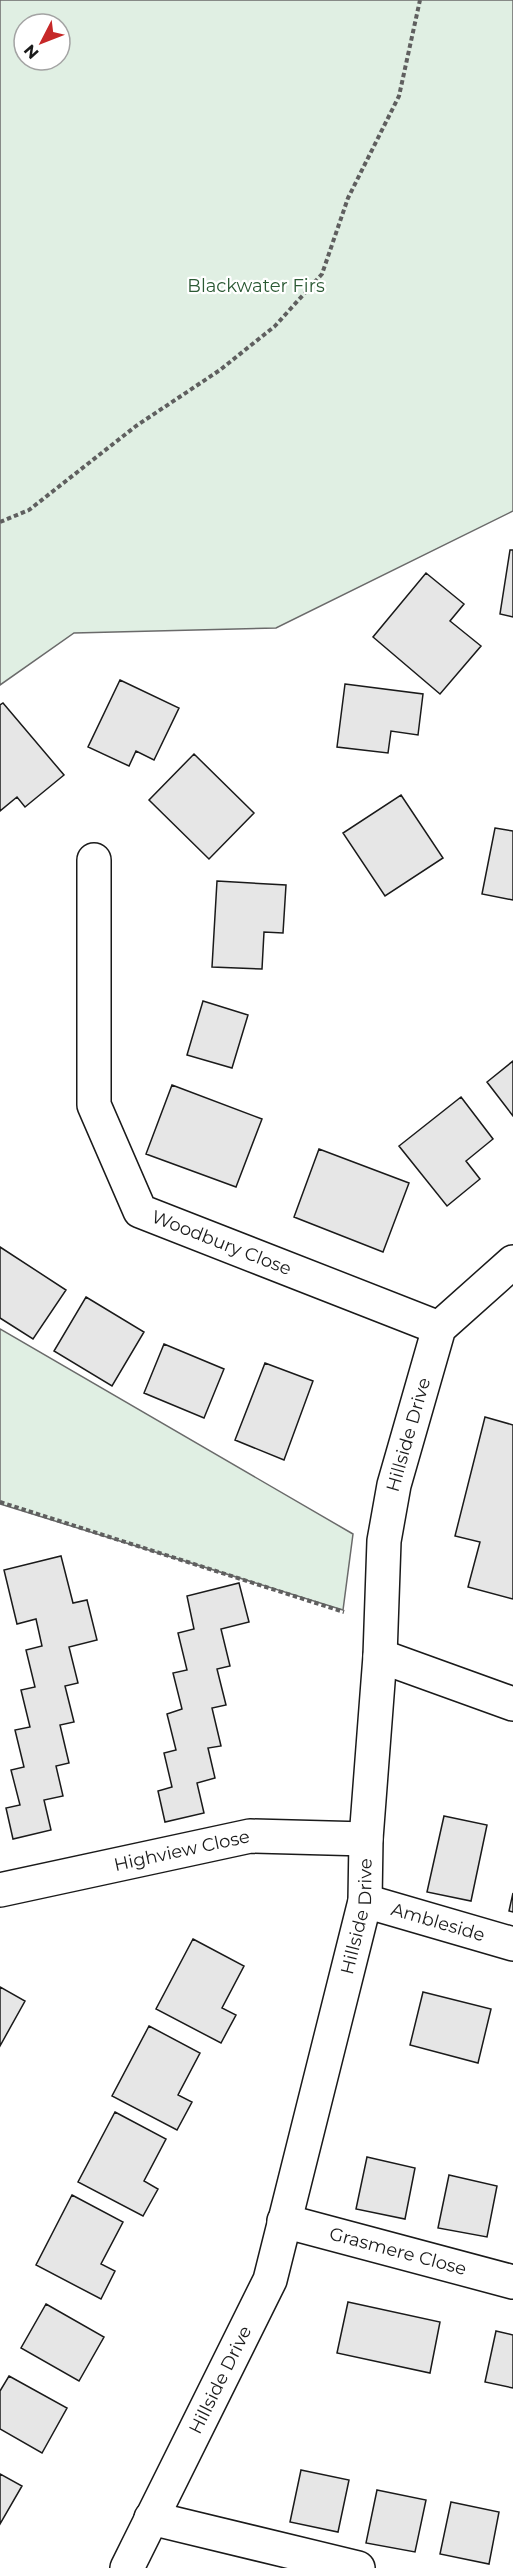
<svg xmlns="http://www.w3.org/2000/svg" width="513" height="2568" font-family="Montserrat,sans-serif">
<rect width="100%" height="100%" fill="#fff"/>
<path fill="#e0efe3" stroke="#6a6a6a" stroke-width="1.5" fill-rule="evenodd" d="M0 0H513V511L276 628 74 633 0 685ZM24 24H60V60H24Z
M0 1329 353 1534 343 1610 0 1504Z"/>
<path fill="#e6e6e6" stroke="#1a1a1a" stroke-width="1.5" d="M510 550H513V617L500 614Z
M426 573 464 604 450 621 481 646 440 694 373 637Z
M120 680 179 708 154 760 136 751 129 766 88 747Z
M345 684 423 694 418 735 391 731 388 753 337 747Z
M3 703 64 775 25 807 17 797 0 811V705Z
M194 754 254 813 209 859 149 800Z
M401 795 443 858 385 896 343 833Z
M495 828 513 831V900L482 894Z
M217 881 286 885 283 933 264 932 262 969 212 967Z
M203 1001 248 1015 232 1068 187 1055Z
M513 1061V1116L487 1082Z
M172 1085 262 1119 236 1187 146 1154Z
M461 1097 493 1139 466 1161 480 1179 447 1206 399 1146Z
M319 1149 409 1183 383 1252 294 1217Z
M0 1247 66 1290 33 1339 0 1318Z
M86 1297 144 1332 112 1386 54 1351Z
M164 1344 224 1369 204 1418 144 1393Z
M265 1363 313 1381 284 1460 235 1440Z
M485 1417 513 1425V1599L468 1587 480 1542 455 1536Z
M61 1556 73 1603 87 1600 97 1640 69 1647 78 1683 65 1686 74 1722 60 1725 69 1763 56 1766 63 1796 44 1800 51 1830 13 1839 6 1808 20 1805 11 1770 24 1767 15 1730 30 1727 21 1690 35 1687 26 1650 42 1646 36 1619 17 1624 4 1570Z
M239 1583 249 1622 221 1629 230 1666 217 1669 226 1705 212 1708 221 1746 208 1748 215 1778 197 1783 204 1813 165 1822 158 1791 172 1787 164 1753 176 1750 167 1714 182 1709 173 1673 187 1670 178 1633 194 1629 187 1596Z
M444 1816 487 1825 471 1901 427 1892Z
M513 1893V1912L509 1911Z
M193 1939 244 1966 222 2008 236 2015 221 2043 156 2009Z
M0 1987 25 2001 0 2046Z
M423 1992 491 2009 478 2063 410 2045Z
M149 2026 200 2053 178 2095 192 2102 177 2130 112 2096Z
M115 2112 166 2139 144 2181 158 2189 143 2216 78 2182Z
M367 2157 415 2168 405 2219 356 2209Z
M449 2175 497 2186 487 2237 438 2228Z
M72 2195 123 2222 101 2264 115 2271 101 2299 36 2265Z
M348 2302 440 2322 430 2373 337 2353Z
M46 2304 104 2337 79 2381 21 2348Z
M496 2331 513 2335V2388L485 2382Z
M9 2376 67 2408 42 2453 0 2429V2391Z
M301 2470 349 2480 338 2532 290 2522Z
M0 2474 22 2486 0 2524Z
M377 2490 426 2500 415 2552 366 2543Z
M451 2502 499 2512 489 2564 440 2554Z"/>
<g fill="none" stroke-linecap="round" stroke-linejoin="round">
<g stroke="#1a1a1a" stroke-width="36">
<g id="minor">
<path id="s1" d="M94 860V1105L140 1211 439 1328"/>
<path d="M380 1656 513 1704"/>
<path id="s2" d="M0 1890 250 1836 366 1839"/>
<path id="s3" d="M365 1901 513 1944"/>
<path id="s4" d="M284 2221 513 2282"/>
<path d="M151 2518 358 2568"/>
<path id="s5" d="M127 2568 270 2280 365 1901 366 1839 380 1656 384 1541 394 1485 439 1328 513 1262"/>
</g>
</g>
<path stroke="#5f5f5f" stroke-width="4" stroke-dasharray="4.5 3" stroke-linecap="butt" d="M0 522 29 510 136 426 220 370 275 326 322 274 348 198 399 96 420 0
M0 1502 344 1612"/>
<use href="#minor" stroke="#fff" stroke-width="33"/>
</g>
<g text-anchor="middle" stroke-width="4.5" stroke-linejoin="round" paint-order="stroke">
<g font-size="18" fill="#2b5a34" stroke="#fff">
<text x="256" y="292">Blackwater Firs</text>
</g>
<g font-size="18" fill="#1a1a1a" stroke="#fff">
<text dy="6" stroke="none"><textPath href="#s1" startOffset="448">Woodbury Close</textPath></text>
<text dy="6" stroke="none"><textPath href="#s5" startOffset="1182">Hillside Drive</textPath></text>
<text dy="6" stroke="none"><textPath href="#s2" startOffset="186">Highview Close</textPath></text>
<text dy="6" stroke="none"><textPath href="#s5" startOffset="696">Hillside Drive</textPath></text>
<text dy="6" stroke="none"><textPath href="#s3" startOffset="76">Ambleside</textPath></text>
<text dy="6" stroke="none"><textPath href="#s4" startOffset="118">Grasmere Close</textPath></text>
<text dy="6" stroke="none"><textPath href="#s5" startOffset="210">Hillside Drive</textPath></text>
</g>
</g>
<g transform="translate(42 42) rotate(228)"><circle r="28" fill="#ffffff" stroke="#a3a3a3" stroke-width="1.5"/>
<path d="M0-4.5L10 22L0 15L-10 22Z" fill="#c62828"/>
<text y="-9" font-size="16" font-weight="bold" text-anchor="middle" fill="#1a1a1a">N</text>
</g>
</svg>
